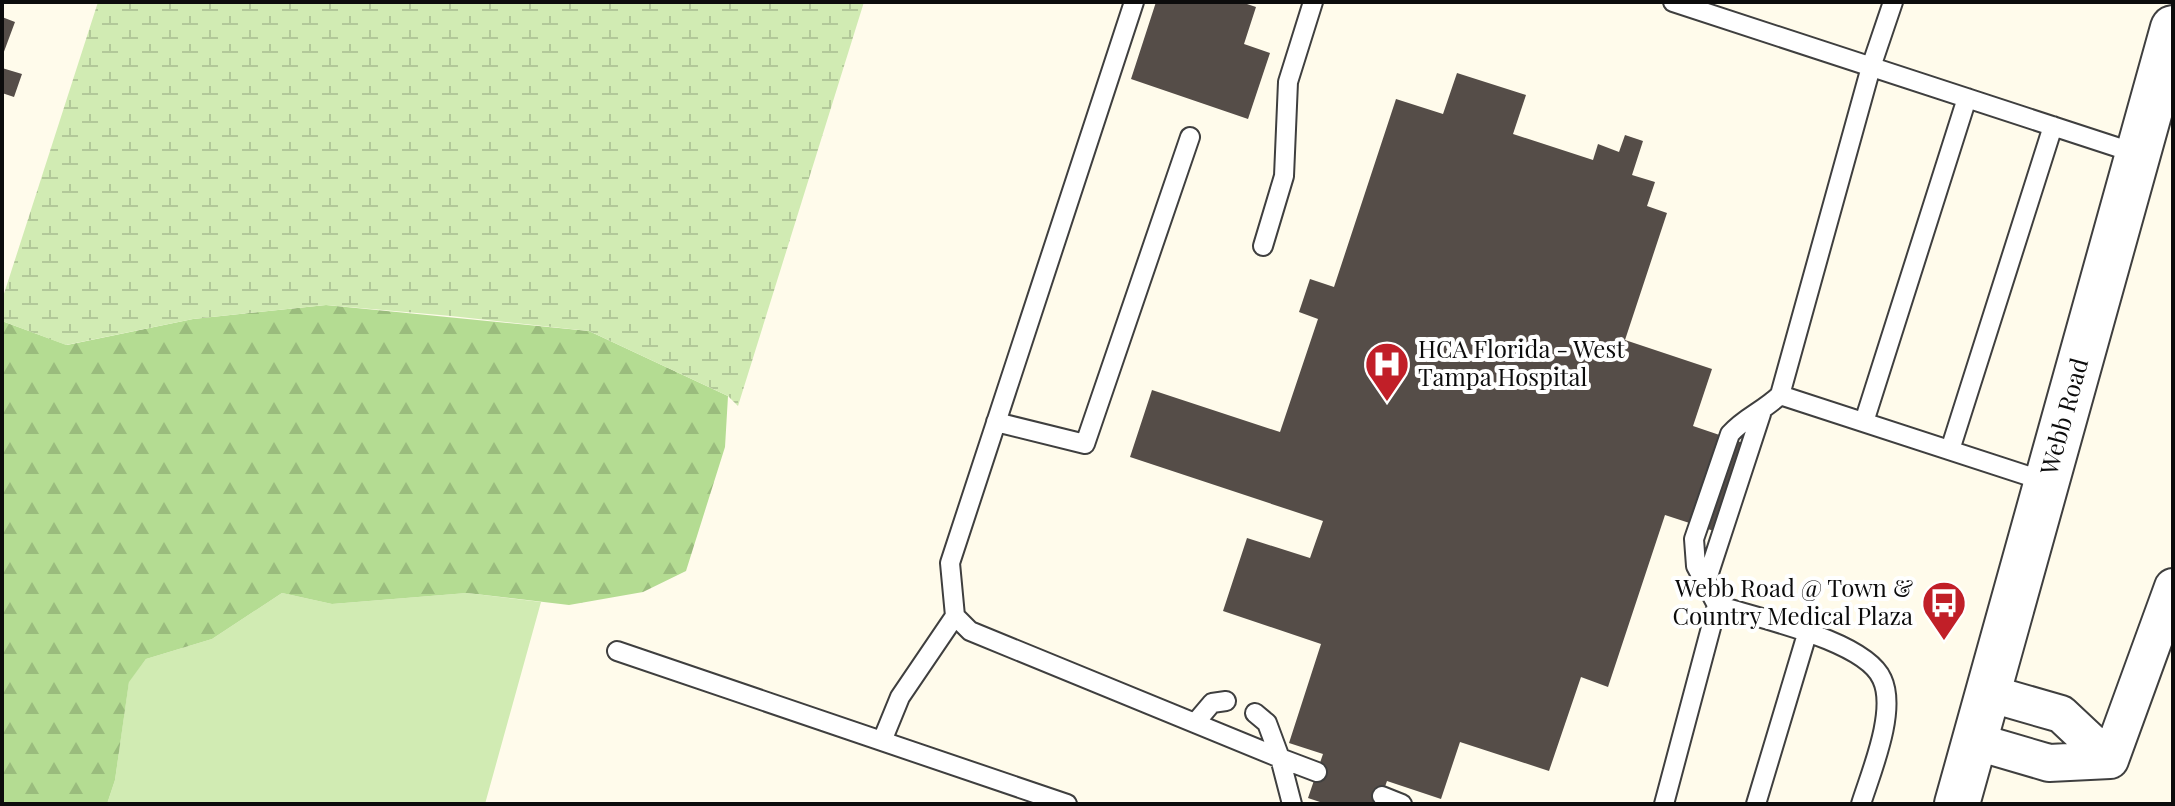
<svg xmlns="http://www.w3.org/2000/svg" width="2175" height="806" font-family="'Playfair Display',serif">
<defs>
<pattern id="forest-firs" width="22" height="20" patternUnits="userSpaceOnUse" patternTransform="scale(2)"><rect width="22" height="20" fill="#b4dc92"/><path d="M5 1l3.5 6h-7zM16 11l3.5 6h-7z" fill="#9abc7d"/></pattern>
<pattern id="wetland-marsh" width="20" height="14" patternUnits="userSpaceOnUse" patternTransform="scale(2)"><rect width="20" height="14" fill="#d1ebb3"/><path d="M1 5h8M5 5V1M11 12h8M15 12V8" fill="none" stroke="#b2c899"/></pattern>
</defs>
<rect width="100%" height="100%" fill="#fffbeb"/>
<path fill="#d1ebb3" d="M282 593 332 604 467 593 541 602 485 804H107L115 780 129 681 146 659 212 639Z"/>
<path fill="url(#forest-firs)" d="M326 305 589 331 728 396 725 447 686 571 643 592 569 605 467 593 332 604 282 593 212 639 146 659 129 682 115 780 107 804H2V321L67 345 193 319Z"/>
<path fill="url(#wetland-marsh)" d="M98 2H864L738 406 728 396 589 331 451 316 326 305 193 319 66 345 2 321V300Z"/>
<path fill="#554d48" d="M1156 2H1241L1256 7 1244 44 1270 53 1248 119 1131 79Z
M2 17 15 22 2 57Z
M2 68 22 74 14 97 2 93Z
M1457 73 1526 95 1513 134 1593 160 1598 144 1619 152 1625 135 1643 141 1632 175 1655 182 1647 206 1667 213 1625 340 1712 369 1693 426 1749 445 1720 533 1665 515 1608 687 1581 677 1549 771 1460 742 1441 799 1387 781 1379 804H1326L1308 798 1323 754 1289 743 1321 644 1223 611 1247 538 1310 558 1323 521 1130 457 1152 390 1280 432 1318 319 1299 312 1310 279 1334 287 1396 99 1443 114Z"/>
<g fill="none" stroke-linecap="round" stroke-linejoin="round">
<g stroke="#3f3f3f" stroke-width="22">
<path id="service" d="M1134 2 950 563 955 616 970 631 1280 758 1292 804
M1673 2 2138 154
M1263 246 1284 176 1288 82 1313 2
M1780 395 2047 482
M996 422 1085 444 1190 137
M1864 422 1967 98
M1950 450 2053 126
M1707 579 1761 414
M1717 605C1756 618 1865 640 1882 679 1897 711 1871 772 1861 804
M617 651 1067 804
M1255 713 1267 723 1280 758 1317 772
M1195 723 1212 703 1226 701
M882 741 900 697 955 616
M1382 796 1402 804
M1664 804 1717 605 1696 566 1694 539 1730 434C1745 417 1762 412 1780 395L1871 67 1893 2
M1756 804 1807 634"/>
</g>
<g stroke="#3f3f3f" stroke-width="40">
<path id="minor" d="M1988 693 2061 714 2110 760
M1974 741 2049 763 2110 760
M2110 760 2173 587"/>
</g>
<g stroke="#3f3f3f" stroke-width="48">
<g id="tertiary">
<path id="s1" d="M1957 804 2173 28"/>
</g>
</g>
<use href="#service" stroke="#fff" stroke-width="18"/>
<use href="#minor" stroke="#fff" stroke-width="36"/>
<use href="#tertiary" stroke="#fff" stroke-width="44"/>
</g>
<defs>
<g id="hospital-pin" transform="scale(2.3)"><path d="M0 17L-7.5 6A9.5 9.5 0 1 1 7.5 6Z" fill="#c11f28" stroke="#fff"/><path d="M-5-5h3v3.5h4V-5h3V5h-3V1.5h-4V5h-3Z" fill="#fff"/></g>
<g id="bus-pin" transform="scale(2.3)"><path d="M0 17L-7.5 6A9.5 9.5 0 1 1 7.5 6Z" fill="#c11f28" stroke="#fff"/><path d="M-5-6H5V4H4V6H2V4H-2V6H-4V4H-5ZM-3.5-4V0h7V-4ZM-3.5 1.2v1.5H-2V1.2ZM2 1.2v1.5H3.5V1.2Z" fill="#fff"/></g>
</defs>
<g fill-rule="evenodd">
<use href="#hospital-pin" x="1387" y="364"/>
<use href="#bus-pin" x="1944" y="603"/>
</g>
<g text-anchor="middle" stroke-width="8" stroke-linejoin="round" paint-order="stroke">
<g font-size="24" fill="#0c0c0c" stroke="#fff" text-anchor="start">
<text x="1418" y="358">HCA Florida - West<tspan x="1418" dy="28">Tampa Hospital</tspan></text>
<text x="1913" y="597" text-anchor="end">Webb Road @ Town &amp;<tspan x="1913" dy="28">Country Medical Plaza</tspan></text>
</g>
<g font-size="24" fill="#0c0c0c" stroke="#fff">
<text dy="8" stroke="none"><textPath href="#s1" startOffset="402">Webb Road</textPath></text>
</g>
</g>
<rect width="2175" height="806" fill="none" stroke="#0c0c0c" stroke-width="8"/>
</svg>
